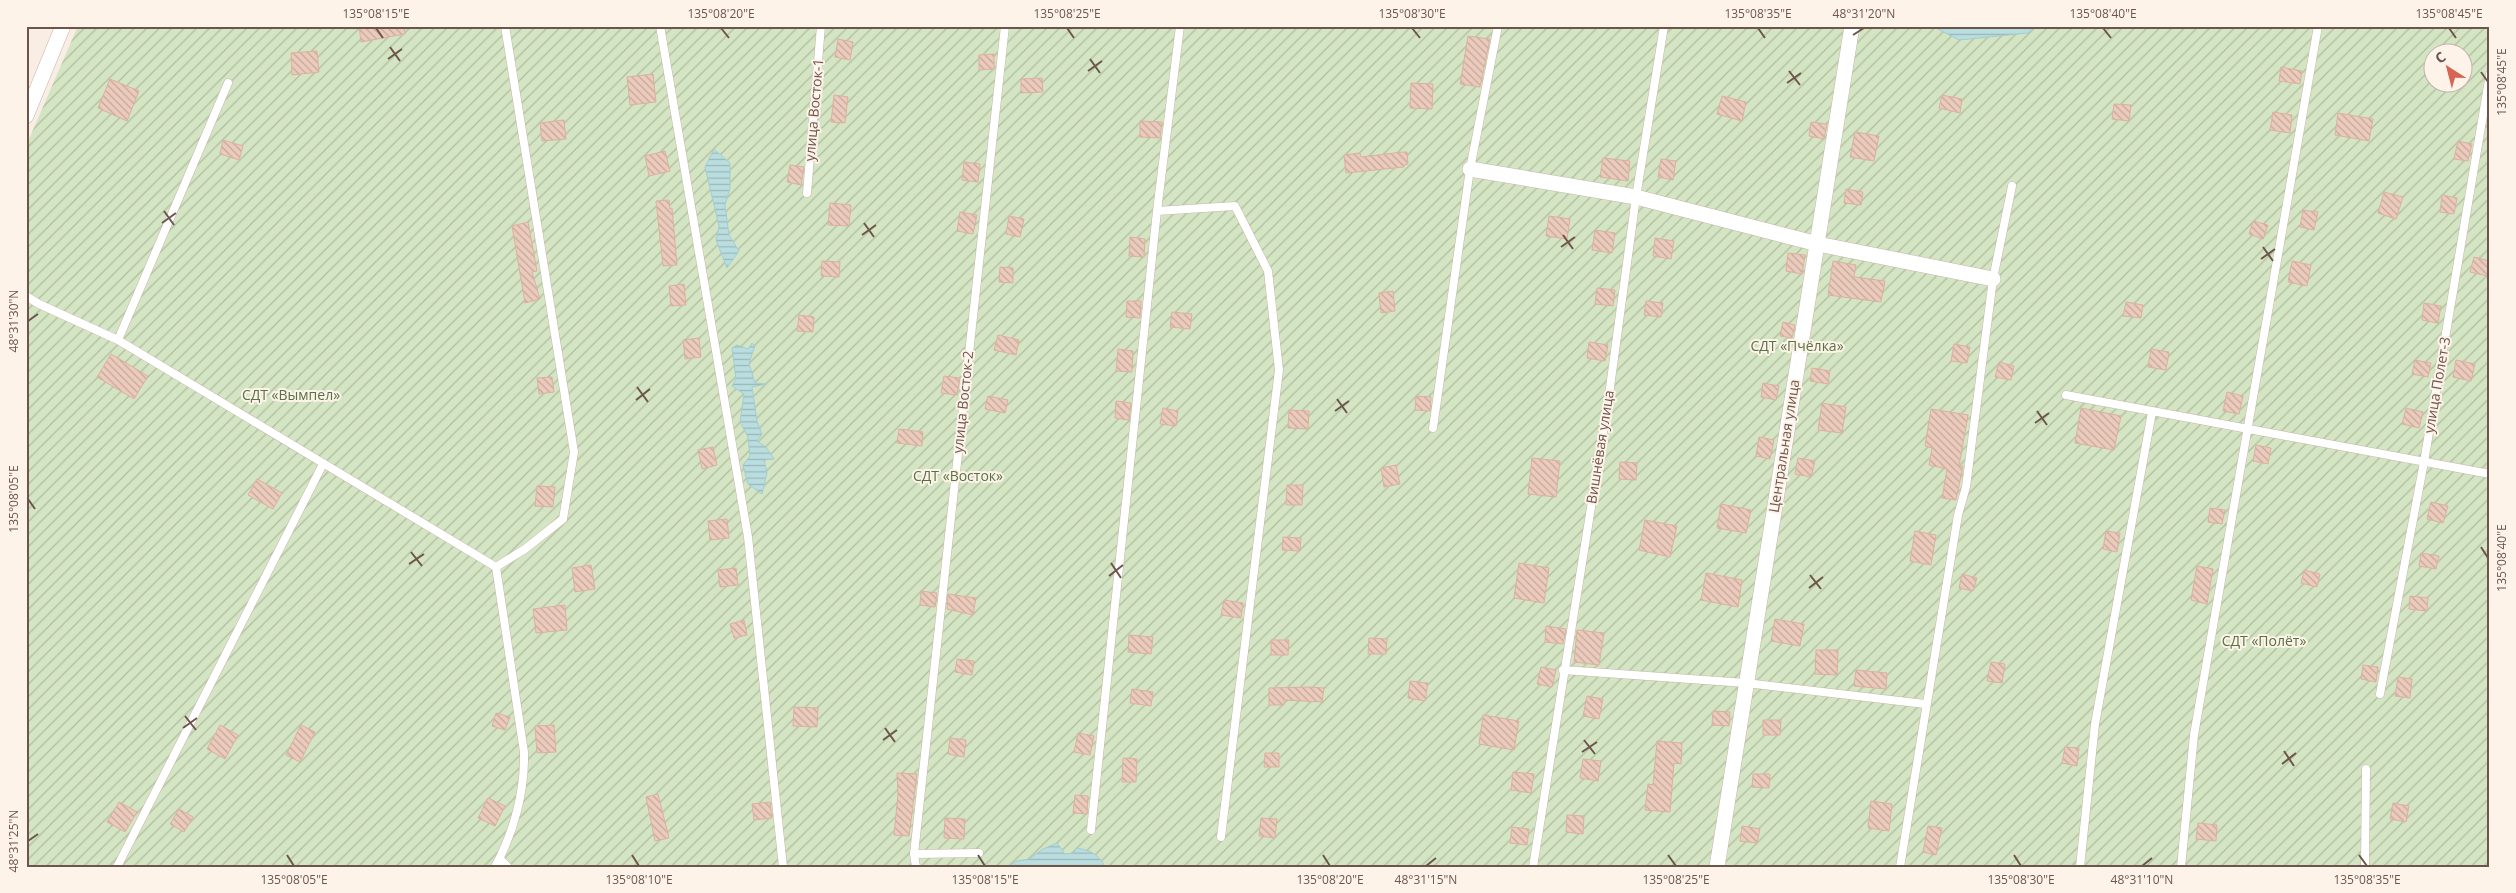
<svg xmlns="http://www.w3.org/2000/svg" width="2516" height="893" font-family="'Open Sans',sans-serif">
<defs>
<pattern id="garden-furrows" width="10" height="10" patternUnits="userSpaceOnUse" patternTransform="scale(1.25)"><rect width="10" height="10" fill="#d4e5c3"/><path d="M-1 1l2-2M0 10L10 0M9 11l2-2" fill="none" stroke="#b0bca1"/></pattern>
<pattern id="water-rules" width="6" height="5" patternUnits="userSpaceOnUse" patternTransform="scale(1.25)"><rect width="6" height="5" fill="#badee0"/><path d="M0 2.5h6" fill="none" stroke="#9bb7b8"/></pattern>
<pattern id="building-back-hatch" width="6" height="6" patternUnits="userSpaceOnUse" patternTransform="scale(1.25)"><rect width="6" height="6" fill="#eccbbd"/><path d="M-1 5l2 2M0 0l6 6M5-1l2 2" fill="none" stroke="#c3a89c"/></pattern>
</defs>
<rect width="100%" height="100%" fill="#f9eee3"/>
<path fill="url(#garden-furrows)" fill-rule="evenodd" d="M78 26H2490V867H26V146ZM2434 52H2464V82H2434Z"/>
<path fill="url(#water-rules)" stroke="#a1ced1" d="M1932 26H2036L2028 33 1959 40Z
M714 149 730 163V188L725 205 729 235 739 251 727 268 716 240 719 226 705 167Z
M752 343 755 346 749 363 755 383 766 384 752 387 757 421 762 434 757 441 766 447 774 459 764 460 767 473 762 494 748 484 743 465 750 456 748 437 740 422 744 394 732 386 736 379 732 348 737 345 748 349Z
M1057 843 1065 854 1074 853 1076 848C1090 850 1099 854 1105 867H1006L1017 861 1029 859 1043 849Z"/>
<path fill="url(#building-back-hatch)" stroke="#dcb19f" d="M359 26H404L405 34 361 42Z
M1468 36 1490 39 1480 87 1460 84Z
M838 39 853 42 850 60 835 57Z
M317 51 319 72 292 75 291 53Z
M994 54V69L979 70V55Z
M2281 67 2302 71 2300 84 2279 81Z
M653 74 656 102 630 105 627 77Z
M1042 78 1043 92 1021 93V79Z
M110 79 139 91 127 121 98 108Z
M1411 83 1433 84 1432 109 1410 108Z
M834 95 848 97 845 123 831 122Z
M1942 95 1962 99 1960 113 1939 108Z
M1722 96 1746 102 1742 121 1717 114Z
M2114 104 2131 105 2129 121 2112 119Z
M2273 112 2292 115 2290 133 2270 130Z
M2338 113 2373 119 2369 141 2335 135Z
M564 120 566 139 542 141 540 123Z
M1140 121 1162 122 1160 138 1140 137Z
M1811 122 1827 124 1824 139 1809 136Z
M1855 132 1879 136 1874 161 1850 157Z
M223 140 243 146 239 160 220 154Z
M2458 141 2472 144 2468 161 2454 159Z
M665 151 670 171 649 176 645 156Z
M1403 152H1407L1408 164 1404 165V167L1346 173 1344 155 1360 153 1361 157Z
M1603 158 1630 161 1628 181 1600 177Z
M1661 159 1676 161 1673 180 1658 177Z
M964 162 980 164 978 182 962 180Z
M790 165 804 167 801 185 787 182Z
M1846 189 1863 192 1861 205 1844 203Z
M2384 192 2403 197 2396 219 2378 213Z
M2442 195 2457 198 2454 214 2440 212Z
M669 200 670 209 672 208 677 265 663 266 656 201Z
M830 203 851 205 849 226 828 225Z
M2303 210 2318 212 2314 230 2300 227Z
M960 212 977 215 973 234 957 231Z
M1009 216 1024 219 1020 237 1006 234Z
M1549 216 1570 219 1567 239 1546 236Z
M2253 221 2268 225 2263 239 2249 234Z
M528 222 537 271 532 272 540 299 525 303 512 226Z
M1595 230 1615 233 1612 253 1592 250Z
M1130 237 1145 239 1144 257 1129 256Z
M1655 238 1674 241 1671 259 1653 256Z
M1788 253 1805 255 1802 274 1786 271Z
M2474 257 2490 261 2487 276 2470 272Z
M822 261 840 262 839 277 821 276Z
M1833 261 1856 265 1854 277 1885 281 1881 302 1828 295Z
M2292 261 2311 265 2307 286 2288 282Z
M1000 267 1013 268V283L999 282Z
M684 284 686 305 671 306 669 286Z
M1597 288 1615 290 1613 306 1595 304Z
M1393 291 1395 311 1381 313 1379 293Z
M1127 301H1141L1140 318 1126 317Z
M1646 301 1663 303 1661 317 1644 315Z
M2126 302 2143 305 2141 318 2123 316Z
M2424 303 2441 306 2438 323 2422 320Z
M1172 312 1192 314 1190 329 1170 327Z
M799 315 814 317 813 332 797 331Z
M1783 322 1795 325 1792 338 1780 336Z
M998 335 1019 340 1016 355 994 350Z
M699 338 701 357 685 359 683 340Z
M1589 342 1608 345 1605 361 1587 358Z
M1954 344 1970 347 1967 363 1951 361Z
M1118 349 1133 351 1132 372 1116 371Z
M2151 349 2169 352 2166 370 2148 367Z
M111 354 148 376 134 399 97 377Z
M2415 360 2431 363 2428 377 2412 374Z
M2456 360 2475 364 2471 381 2453 377Z
M1999 362 2014 366 2011 380 1995 377Z
M1812 368 1830 371 1828 384 1810 381Z
M944 376 960 378 957 395 941 393Z
M552 377 554 392 539 394 537 378Z
M1763 383 1779 386 1776 400 1761 397Z
M2227 392 2243 396 2239 414 2223 411Z
M988 396 1008 400 1005 413 985 409Z
M1416 396 1431 397 1430 411 1415 410Z
M1116 401 1131 403 1129 420 1115 418Z
M1822 403 1846 407 1842 433 1818 430Z
M1163 408 1178 411 1176 426 1160 424Z
M2081 408 2121 416 2114 450 2075 443Z
M2406 408 2423 412 2419 428 2402 424Z
M1931 409 1968 415 1959 466H1963L1956 500 1942 498 1947 469 1929 465 1932 448 1925 446Z
M1289 410 1309 411 1308 429 1288 428Z
M899 429 923 432 922 446 897 443Z
M1759 437 1774 440 1770 459 1756 456Z
M2256 445 2271 448 2268 464 2253 461Z
M713 447 717 465 702 469 698 450Z
M1532 458 1560 461 1556 497 1528 494Z
M1798 458 1815 461 1811 477 1795 474Z
M1620 462 1637 463 1636 480 1619 479Z
M1396 465 1400 484 1384 487 1381 468Z
M257 479 282 493 273 509 248 495Z
M1287 485H1303L1302 505H1286Z
M537 486 555 487 553 507 535 506Z
M2431 502 2448 506 2443 523 2427 519Z
M1721 504 1751 510 1746 533 1717 528Z
M2210 508 2225 510 2222 524 2208 522Z
M727 519 729 538 710 540 708 521Z
M1645 520 1677 526 1670 557 1639 550Z
M1915 531 1936 535 1931 565 1910 561Z
M2106 531 2120 533 2117 552 2103 549Z
M1283 537 1301 538 1300 551 1282 550Z
M2421 553 2439 556 2436 569 2419 566Z
M1519 563 1549 568 1544 603 1514 598Z
M591 565 595 589 575 592 572 568Z
M2197 566 2213 569 2207 604 2191 600Z
M736 568 738 585 720 587 718 570Z
M2304 570 2320 574 2317 587 2301 583Z
M1706 573 1742 580 1738 607 1701 600Z
M1962 574 1977 578 1973 591 1959 588Z
M921 591 937 593 935 607 920 605Z
M948 594 976 598 973 615 947 609Z
M2410 596 2428 598 2427 611 2409 609Z
M1224 600 1243 603 1241 618 1221 615Z
M565 605 567 630 536 633 533 609Z
M1775 619 1804 624 1800 646 1771 641Z
M744 620 747 635 734 638 730 624Z
M1546 626 1566 629 1563 644 1545 642Z
M1577 630 1604 633 1599 665 1574 662Z
M1129 635 1153 637 1151 654 1128 652Z
M1369 638 1387 639 1386 654H1368Z
M1271 640H1289L1288 655H1271Z
M1816 650H1838L1837 675 1815 674Z
M957 659 974 661 972 675 955 672Z
M1991 662 2005 664 2002 683 1987 681Z
M2363 665 2378 667 2376 682 2361 679Z
M1541 667 1556 670 1552 687 1537 684Z
M1856 670 1887 673 1886 689 1854 686Z
M2398 677 2412 679 2410 698 2395 696Z
M1410 681 1428 683 1425 701 1408 698Z
M1309 687 1324 688 1322 702 1284 700V705H1269V688Z
M1132 689 1153 692 1151 706 1130 703Z
M1587 696 1603 699 1599 719 1583 716Z
M794 707 818 708 817 727 793 726Z
M1713 711 1730 712 1729 726 1712 725Z
M496 713 510 717 505 730 492 726Z
M1483 715 1519 721 1514 750 1479 744Z
M1763 720H1781L1780 735H1763Z
M220 725 238 735 225 759 207 749Z
M301 725 315 732 300 762 286 755Z
M554 725 556 752 537 753 535 726Z
M1078 733 1094 736 1090 755 1074 752Z
M950 738 966 740 964 757 948 754Z
M1657 741 1682 743 1681 764 1674 763 1670 812 1645 810 1648 784 1653 785Z
M2065 747 2079 748 2077 766 2062 763Z
M1265 753H1279V767H1264Z
M1123 758 1137 759 1136 782H1122Z
M1583 759 1601 761 1598 781 1580 778Z
M1513 772 1534 774 1531 793 1511 790Z
M897 773 917 774 909 836 894 835 898 794Z
M1753 774H1770L1769 788 1752 787Z
M658 794 669 838 655 841 646 797Z
M1075 795 1088 796 1087 814 1073 813Z
M488 798 505 806 495 826 478 818Z
M1871 801 1892 804 1889 831 1868 828Z
M119 802 137 812 125 832 107 822Z
M770 802 772 818 754 820 752 804Z
M2393 803 2409 806 2406 822 2390 819Z
M179 809 193 817 184 832 170 824Z
M1567 815 1584 816 1583 834 1566 832Z
M945 818 965 819 964 839 944 838Z
M1261 818 1277 819 1275 838 1259 836Z
M2198 823 2217 825 2216 841 2196 839Z
M1742 826 1760 829 1757 843 1740 841Z
M1928 826 1942 828 1936 855 1923 852Z
M1512 827 1529 829 1527 845 1510 843Z"/>
<g fill="none" stroke-linecap="round" stroke-linejoin="round">
<g stroke="#c8b5ab" stroke-width="9">
<path id="service" d="M660 26 748 537 783 867
M807 193 821 26
M1157 211 1235 206 1268 271 1279 370 1221 837
M26 296 39 304 118 340 496 567 524 752C525 791 514 832 495 867
M118 340 228 83
M2066 395 2490 474
M1433 428 1470 169 1498 26
M496 567 525 549 563 519 574 452 505 26
M1563 670 1746 683 1925 704
M2380 694 2424 462 2490 74
M1091 830 1157 211 1180 26
M914 854 979 853
M500 859 508 867
M117 867 323 464
M916 867 914 854 1005 26
M1533 867 1608 402 1636 197 1664 26
M1900 867 1958 515 1966 487 1993 279 2012 186
M2080 867 2095 724 2152 412
M2181 867 2194 735 2318 26
M2365 867 2366 769"/>
</g>
<g stroke="#c8b5ab" stroke-width="16">
<path id="minor" d="M26 116 63 26
M1470 169 1636 197 1818 244 1993 279
M1717 867 1852 26"/>
</g>
<use href="#service" stroke="#fff" stroke-width="8"/>
<use href="#minor" stroke="#fff" stroke-width="15"/>
</g>
<path fill="none" stroke="#6e554c" stroke-width="2" d="M376 28 383 38M721 28 729 38M1067 28 1074 38M1412 28 1420 38M1758 28 1765 38M2103 28 2111 38M2449 28 2456 38M1853 35 1864 28M390 47 400 61M388 59 402 49M1090 59 1100 73M1088 71 1102 61M1789 71 1800 85M2481 72 2488 82M1787 83 1801 73M164 211 174 225M162 223 176 213M864 223 874 237M862 235 876 225M1563 235 1573 249M1561 247 1575 237M2263 247 2273 261M2261 259 2275 249M28 321 38 314M637 387 648 402M1337 399 1347 413M636 400 650 389M1335 411 1349 401M2037 411 2047 425M2035 423 2049 413M28 499 35 509M2481 547 2488 558M411 552 422 566M1111 563 1121 578M409 564 424 554M1810 575 1821 589M1109 576 1123 565M1809 588 1823 577M185 716 196 730M183 728 197 718M885 728 895 742M883 740 897 730M1584 740 1595 754M2284 751 2294 766M1582 752 1597 742M2282 764 2296 753M28 841 38 834M287 855 294 866M632 855 639 866M978 855 985 866M1323 855 1330 866M1668 855 1676 866M2014 855 2021 866M2359 855 2367 866M1426 866 1436 858M2142 866 2152 858"/>
<g text-anchor="middle" stroke-width="4" stroke-linejoin="round" paint-order="stroke">
<g font-size="14" fill="#6e554c" stroke="#fdf3e8">
<text transform="translate(814 110) rotate(-85)" y="5">улица Восток-1</text>
<text transform="translate(2437 385) rotate(-80)" y="5">улица Полет-3</text>
<text transform="translate(963 402) rotate(-84)" y="5">улица Восток-2</text>
<text transform="translate(1784 446) rotate(-81)" y="5">Центральная улица</text>
<text transform="translate(1600 447) rotate(-81)" y="5">Вишнёвая улица</text>
</g>
<g font-size="14" fill="#577345" stroke="#fdf3e8">
<text x="1797" y="351">СДТ «Пчёлка»</text>
<text x="291" y="400">СДТ «Вымпел»</text>
<text x="958" y="481">СДТ «Восток»</text>
<text x="2264" y="646">СДТ «Полёт»</text>
</g>
</g>
<rect width="2516" height="893" fill="none" stroke="#fdf3e8" stroke-width="55"/>
<g transform="translate(2448 68) rotate(324)"><circle r="24" fill="#fdf3e8" stroke="#c4b4aa"/>
<path d="M0-4L9 19L0 12L-9 19Z" fill="#d76554"/>
<text y="-8" font-size="14" font-weight="bold" text-anchor="middle" fill="#6e554c">С</text>
</g>
<rect x="28" y="28" width="2460" height="838" fill="none" stroke="#6e554c" stroke-width="2"/>
<g font-size="12" text-anchor="middle" fill="#6e554c">
<text x="376" y="18">135°08'15"E</text>
<text x="721" y="18">135°08'20"E</text>
<text x="1067" y="18">135°08'25"E</text>
<text x="1412" y="18">135°08'30"E</text>
<text x="1758" y="18">135°08'35"E</text>
<text x="1864" y="18">48°31'20"N</text>
<text x="2103" y="18">135°08'40"E</text>
<text x="2449" y="18">135°08'45"E</text>
<text transform="translate(2502 82) rotate(-90)" y="4">135°08'45"E</text>
<text transform="translate(14 321) rotate(-90)" y="4">48°31'30"N</text>
<text transform="translate(14 499) rotate(-90)" y="4">135°08'05"E</text>
<text transform="translate(2502 558) rotate(-90)" y="4">135°08'40"E</text>
<text transform="translate(14 841) rotate(-90)" y="4">48°31'25"N</text>
<text x="294" y="884">135°08'05"E</text>
<text x="639" y="884">135°08'10"E</text>
<text x="985" y="884">135°08'15"E</text>
<text x="1330" y="884">135°08'20"E</text>
<text x="1426" y="884">48°31'15"N</text>
<text x="1676" y="884">135°08'25"E</text>
<text x="2021" y="884">135°08'30"E</text>
<text x="2142" y="884">48°31'10"N</text>
<text x="2367" y="884">135°08'35"E</text>
</g>
</svg>
